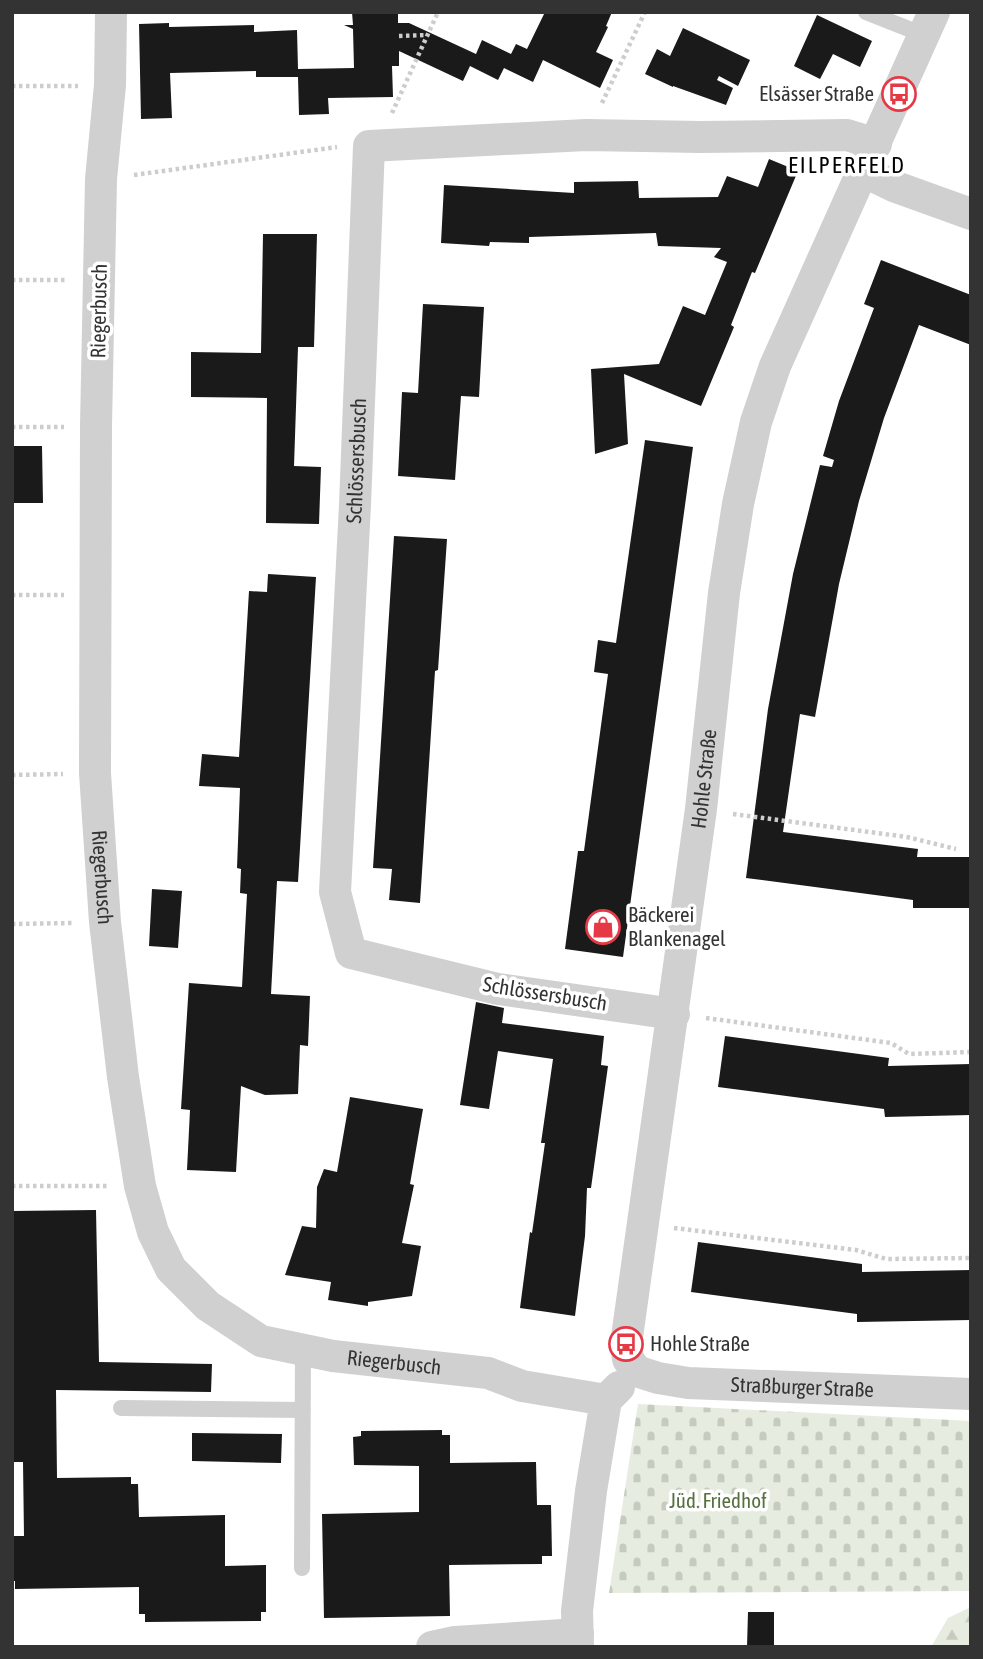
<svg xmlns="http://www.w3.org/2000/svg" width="983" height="1659" font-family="'Asap Condensed',sans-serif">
<defs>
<pattern id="forest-firs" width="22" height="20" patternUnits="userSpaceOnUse" patternTransform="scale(1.75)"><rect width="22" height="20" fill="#e6ecdf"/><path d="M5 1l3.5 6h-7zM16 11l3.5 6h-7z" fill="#c6cbc0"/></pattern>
<pattern id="cemetery-stones" width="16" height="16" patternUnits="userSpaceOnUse" patternTransform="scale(1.75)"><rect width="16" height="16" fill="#e6ecdf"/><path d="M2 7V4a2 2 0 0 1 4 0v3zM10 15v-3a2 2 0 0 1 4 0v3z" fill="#c6cbc0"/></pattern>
</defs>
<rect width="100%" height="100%" fill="#fff"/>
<path fill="url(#forest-firs)" d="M971 1607V1647H931L948 1618Z"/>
<path fill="url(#cemetery-stones)" d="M638 1404 971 1421V1591L609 1593Z"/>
<path fill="#1a1a1a" d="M352 12H398V23H409L476 54 482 40 511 54 516 44 527 49 545 12H612L606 26 608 27 596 52 613 60 600 88 543 60 533 82 504 68 498 80 470 66 463 81 399 51V66H392L393 97 328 98 329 114 299 115 298 77H256V71L170 73 172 118 141 119 139 24 169 23V27L254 25V32L297 30 298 69 354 68 353 29 344 25H353Z
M817 15 872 41 860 67 833 54 820 79 794 66Z
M683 28 750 60 738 86 719 76 717 80 733 88 726 105 673 86V87L645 74 657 49 670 56Z
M769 159 798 171 755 273 752 272 731 325 734 327 701 406 624 374 628 444 595 454 591 369 659 364 683 306 705 315 727 262 714 257 721 248 658 246 656 233 529 237V243L490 242 489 246 441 243 444 185 574 193V182L638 181 639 198 718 197 727 176 758 187Z
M263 234H317L314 347H298L294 466 321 467 319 524 266 523 267 398 191 397V352L261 353Z
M881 260 971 295V345L919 325 884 418 859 501 839 584 815 717 800 714 783 832 918 849 917 857H971V908H913V900L746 878 768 709 793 574 820 465 832 467 834 460 823 456 839 401 874 308 864 304Z
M423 304 484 307 479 397 461 396 455 480 398 476 402 392 418 393Z
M645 440 693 447 623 957 565 949 578 851H584L608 674 594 672 598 640 616 643Z
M12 446H42L43 503H12Z
M394 536 447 539 438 670 435 671 420 903 389 900 392 869 373 868Z
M268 574 316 577 298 882 277 881 271 994 310 996 308 1046 300 1045 298 1094 265 1095 241 1086 236 1172 187 1170 190 1110 181 1109 189 983 242 987 247 894 240 893 241 869 237 868 240 788 199 786 202 754 239 757 249 591 267 592Z
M152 889 182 891 178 948 149 946Z
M476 1002 504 1008 502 1023 604 1036 601 1065 608 1066 591 1188H587L585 1236 575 1316 520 1308 530 1232 532 1233 545 1143H541L553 1059 498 1051 489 1109 460 1105Z
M725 1036 889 1058 888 1066 971 1064V1115L885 1117 884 1109 718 1087Z
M350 1097 423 1109 410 1184 414 1185 402 1243 421 1246 412 1296 368 1302V1306L328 1300 331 1282 285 1275 302 1226 316 1228 317 1187 324 1169 337 1172Z
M96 1210 99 1362 212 1364 211 1392 56 1390 57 1478 131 1477V1484H138L139 1517 225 1515V1566L266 1565V1612H261V1621L145 1622V1614H139V1587L15 1589V1581H12V1536H24L23 1462H12V1211Z
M698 1242 862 1264V1272L971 1270V1320L857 1322V1314L691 1292Z
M442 1430V1435H450V1463L536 1462 537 1505H551L552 1556H542V1564L449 1565 450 1616 324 1618 322 1514 419 1512V1466L354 1465 353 1437 361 1436V1431Z
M192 1433 282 1434 281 1463 192 1461Z
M748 1612H774V1647H747Z"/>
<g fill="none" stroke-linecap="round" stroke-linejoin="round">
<path stroke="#cdcdcd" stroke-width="4.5" stroke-dasharray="3.5 3.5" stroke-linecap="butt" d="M399 36 427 35
M12 86H78
M602 103 645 12
M392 113 438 12
M134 175 337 147
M12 280H67
M12 427H64
M12 595H64
M12 775 63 774
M733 814 907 837 956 849
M12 924 73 923
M706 1018 891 1043 909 1054 971 1052
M12 1186H108
M674 1228 856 1250 886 1259 971 1258"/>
<path stroke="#d0d0d0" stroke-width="16" d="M866 12 924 35
M121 1408 303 1410
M302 1568 303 1350"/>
<g stroke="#d0d0d0" stroke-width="32">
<path id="s1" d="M111 12 110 85 101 179 96 426 95 773 105 922 123 1077 140 1186 153 1232 171 1269 208 1306 261 1341 333 1356 488 1373 522 1386 606 1400"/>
<path d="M863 171 896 187 971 214"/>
<path id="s2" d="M674 1014 498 989 351 953 335 892 355 505 369 146 586 135 701 137 847 135 876 144"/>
<path id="s3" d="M636 1371 628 1359 626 1344 701 809 724 593 738 504 756 422 775 366 934 12"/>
<path id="s4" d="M636 1371 658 1378 688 1383 971 1394"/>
<path d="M432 1647 455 1642 578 1634"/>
<path d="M578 1647 577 1611 591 1491 606 1400 619 1387"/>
</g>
</g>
<defs>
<g id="bus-ring" transform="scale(1.75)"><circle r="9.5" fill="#fff" stroke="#e63946" stroke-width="1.5"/><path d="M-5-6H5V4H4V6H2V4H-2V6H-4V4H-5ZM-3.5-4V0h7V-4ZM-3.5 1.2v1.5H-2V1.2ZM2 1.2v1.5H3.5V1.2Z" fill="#e63946"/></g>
<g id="shop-ring" transform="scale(1.75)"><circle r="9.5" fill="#fff" stroke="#e63946" stroke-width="1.5"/><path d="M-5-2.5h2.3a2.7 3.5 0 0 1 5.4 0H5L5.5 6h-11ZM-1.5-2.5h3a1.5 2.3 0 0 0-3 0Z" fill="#e63946"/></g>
</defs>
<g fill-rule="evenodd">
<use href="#bus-ring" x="899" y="94"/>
<use href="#shop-ring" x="603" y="927"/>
<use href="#bus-ring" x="626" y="1344"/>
</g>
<g text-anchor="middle" stroke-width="7" stroke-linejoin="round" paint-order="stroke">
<g font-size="21" fill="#333" stroke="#fff" text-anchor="start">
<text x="874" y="101" text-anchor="end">Elsässer Straße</text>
<text x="628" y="922">Bäckerei<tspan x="628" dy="24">Blankenagel</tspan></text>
<text x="650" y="1351">Hohle Straße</text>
</g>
<g font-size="21" fill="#333" stroke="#fff">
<text transform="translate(99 311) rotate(-89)" y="7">Riegerbusch</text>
<text dy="7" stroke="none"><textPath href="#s2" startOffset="824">Schlössersbusch</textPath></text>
<text dy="7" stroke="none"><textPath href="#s3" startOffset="600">Hohle Straße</textPath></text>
<text dy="7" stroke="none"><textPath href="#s1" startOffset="866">Riegerbusch</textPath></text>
<text transform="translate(545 994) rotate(9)" y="7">Schlössersbusch</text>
<text dy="7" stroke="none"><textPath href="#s1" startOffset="1517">Riegerbusch</textPath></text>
<text dy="7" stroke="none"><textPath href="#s4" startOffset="168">Straßburger Straße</textPath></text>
</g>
<g font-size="21" fill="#56703f" stroke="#fff">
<text x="718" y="1508">Jüd. Friedhof</text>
</g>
<g font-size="23" letter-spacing="2" fill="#000" stroke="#fff">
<text x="847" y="173">EILPERFELD</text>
</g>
</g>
<rect width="983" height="1659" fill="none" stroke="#333333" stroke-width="28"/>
</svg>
